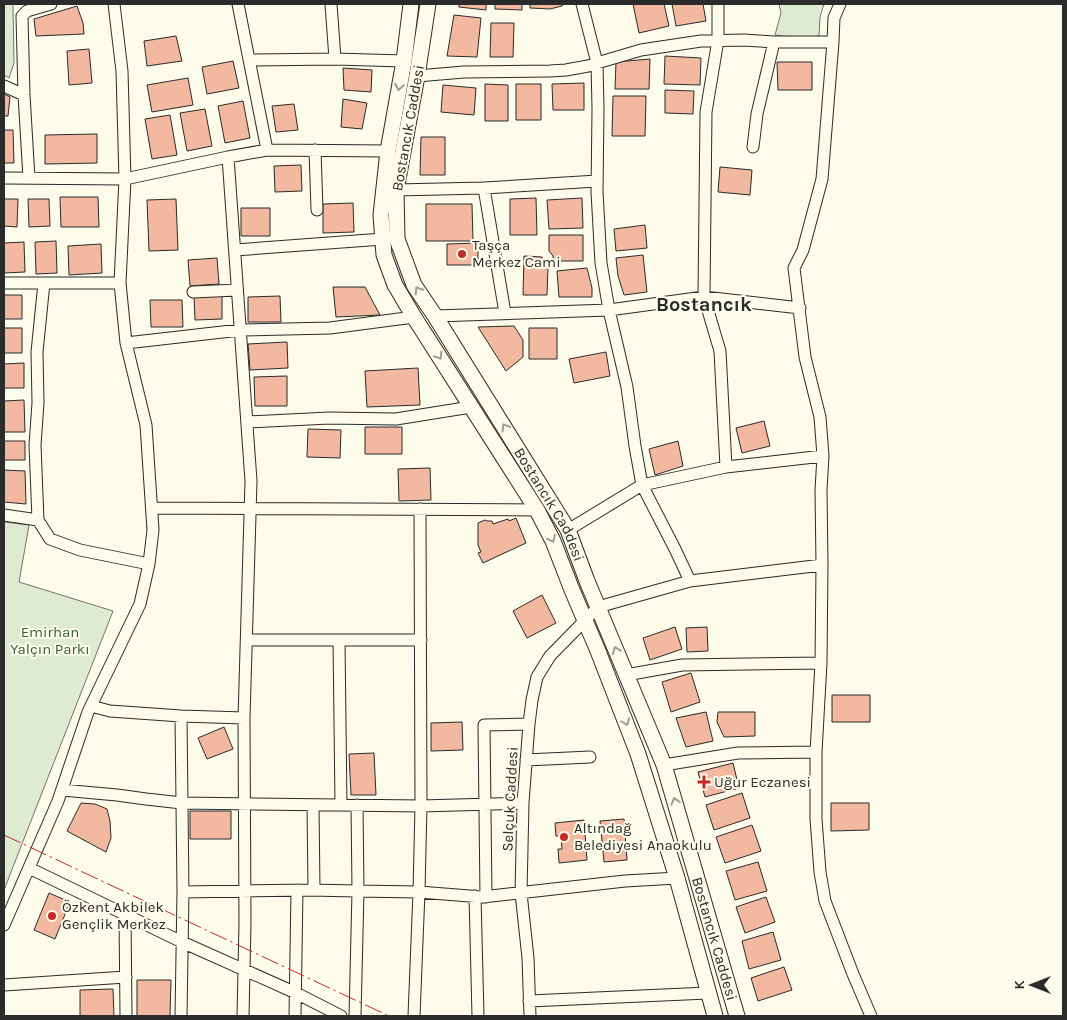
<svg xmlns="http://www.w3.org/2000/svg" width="1067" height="1020" font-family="Karla,sans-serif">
<rect width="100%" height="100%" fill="#fdfbea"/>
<path fill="#deebd1" stroke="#74746e" d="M4 4H13L14 63 9 78 4 75Z
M779 4H824L820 17 819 36 799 38 775 35 781 13Z
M4 522 29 525 19 582 113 611 4 890Z"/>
<path fill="#f2b8a0" stroke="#2b2b2b" d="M459 4H486V10L459 7Z
M495 4H522V10L495 9Z
M530 4H563L562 6 550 9 530 8Z
M633 4H664L669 26 639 33Z
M672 4H703L706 21 676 26Z
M77 6 83 23 84 34 36 36 34 19Z
M454 15 481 18 477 57 447 56Z
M491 23H514L513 57H490Z
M176 36 182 61 147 66 144 41Z
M89 49 92 83 69 85 67 51Z
M665 56 701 58 700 85 664 84Z
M650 59 649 89H615L616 62Z
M233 61 239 88 207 94 202 67Z
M777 62H812V90H778Z
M343 68 372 70 371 92 344 90Z
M188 78 193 105 152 112 147 85Z
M584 83V110H553L552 84Z
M485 84 508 85V121H485Z
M516 84H541V120H516Z
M443 85 476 88 474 115 441 112Z
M665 90 694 91 693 114 665 113Z
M4 94 10 97 8 116H4Z
M613 96H646L645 136H612Z
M343 99 367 103 362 129 341 127Z
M243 101 250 138 225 143 218 106Z
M294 104 298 130 276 132 272 106Z
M205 109 212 146 187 151 180 113Z
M170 115 177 155 152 159 145 119Z
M4 130H13L14 163H4Z
M97 134V163L45 164V135Z
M421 137H445V175H420Z
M301 165 302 191 275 192 274 166Z
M720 167 752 170 750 195 718 192Z
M60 197H98L99 227H61Z
M536 198 537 235H510V199Z
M582 198 583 228 549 229 547 200Z
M4 199H18L17 227 4 226Z
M28 199H49L50 226 29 227Z
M176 199 178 250 149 251 147 200Z
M353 203 354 232 323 233V204Z
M426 204H472L473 241H426Z
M241 208H270V236H241Z
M645 225 647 248 616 251 614 229Z
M549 235H583V261H553V256L549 251Z
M56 241 57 273 36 274 35 242Z
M24 242 25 272 4 273V243Z
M478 243V265H447V244Z
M101 244 102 273 69 275 68 246Z
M643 255 647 292 624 295 618 276 616 258Z
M524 256 542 257 548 267 547 295H523Z
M217 258 219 284 190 286 188 260Z
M587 268 592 288V297H559L557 271Z
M333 287H365L380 315 336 317Z
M4 295H22V319H4Z
M222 295V319L195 320 194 296Z
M280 296 281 322H248V297Z
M150 300H182L183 327H151Z
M514 326 523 340V357L506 371 478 327Z
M4 328H22V353H4Z
M529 328H557V359H529Z
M287 342 288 368 250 370 248 344Z
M606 352 610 376 574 383 569 359Z
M24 363V388H4V364Z
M418 368 420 405 367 407 365 371Z
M287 376V406H255L254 377Z
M24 400 25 432H4V401Z
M764 421 770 446 742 453 736 428Z
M365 427H402V454H365Z
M308 429 341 430 340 458 307 457Z
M4 441H25V460H4Z
M678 441 683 466 655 475 649 449Z
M430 468 431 500 399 501 398 469Z
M4 470 25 471 26 504 4 502Z
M516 518 526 543 483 563 478 553 481 552 478 545V523L485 520 487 521H492L493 524 508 519 509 521Z
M542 595 556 623 527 638 513 611Z
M675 627 682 649 650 660 643 638Z
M707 627 708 651 687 652 686 628Z
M691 673 700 702 671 712 662 682Z
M832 695H870V722H832Z
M706 712 713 741 686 747 676 718Z
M718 712H755V736L724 737 717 722Z
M462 722 463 750 431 751V723Z
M224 727 233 749 207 759 198 738Z
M374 753 376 795H351L349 754Z
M733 763 739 788 705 797 698 772Z
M742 793 750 818 714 830 706 805Z
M81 803 95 804 107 809 110 821 111 838 106 852 67 831Z
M831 803H869V830L831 831Z
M190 811H231V839H190Z
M624 819 627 860 604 862 600 821Z
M584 820 587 860 559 863 558 849H562L561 836H556L555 823Z
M752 825 761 851 725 863 716 837Z
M758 862 767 891 735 900 726 871Z
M49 893 70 902 55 939 34 930Z
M766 897 775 922 745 933 736 907Z
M773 932 781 960 749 969 742 941Z
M784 967 792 990 758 1001 751 978Z
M137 980H171L170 1016H137Z
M113 989 114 1016H80V990Z"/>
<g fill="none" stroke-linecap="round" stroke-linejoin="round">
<g stroke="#2b2b2b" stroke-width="13">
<path id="minor" d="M238 4 267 150
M331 4 335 59
M582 4 597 63 598 109 597 192 601 263 609 310 627 387 635 446 642 485 675 549 690 581
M718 4V40L706 112 704 297 720 351 726 467
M840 4 834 18 833 42 822 179 803 250 794 268 805 357 820 417 823 456 821 490 822 565 821 663 816 752V819L820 872 825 901 853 974 871 1016
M249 60 335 59 404 61
M417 76 464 72 550 71 566 70 588 66 597 63 641 50 701 41 743 40 774 42H833
M4 86 24 95
M753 147 757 114 774 42
M315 150 317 210
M228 157 251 481 244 718 245 923 243 1016
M4 178 125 179 228 157 267 150 388 151
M29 178 24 95 22 16 27 11 51 4
M484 188 505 313
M396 190 484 188 597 181
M235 250 383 239
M4 283H120
M193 292 237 290
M435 316 609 310 704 297 800 308
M126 343 240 330 330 328 414 317
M247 422 329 418 396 419 471 407
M152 508 537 510
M4 515 38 520 50 539 80 550 149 564
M38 520 35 445 38 403 37 352 44 283
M568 530 642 485 726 467 823 456
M247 640H421
M339 640 341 805
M626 675 682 665 821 663
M91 706 110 711 181 716 244 718
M526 760 590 757
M664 765 738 753 816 752
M62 790 117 795 146 799 182 803 421 806 523 803
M313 805 314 890
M29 868 182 942 296 993 341 1016
M183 892 309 890 358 891 419 892 482 897 625 881 677 878
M475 896 478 1016
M486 897 484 725 529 724
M125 915 126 1016
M4 925 58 801 88 712 140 604 149 564 153 530 146 425 126 343 120 283 125 179 122 71 114 4
M4 985 126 977
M529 1001 708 993
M181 1016 183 892 181 716
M295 1016 297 890
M355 1016 358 891 357 805
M414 1016 419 892 421 806 420 509
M530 1016 528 958 521 893 523 803 529 724 532 700 537 677 550 656 598 607 690 581 822 565"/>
</g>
<g stroke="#2b2b2b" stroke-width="17">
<g id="major">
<path d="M411 4 404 61 388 151 381 215 384 255 395 285 414 317 537 510 553 541 572 590 598 651 638 754 677 878 715 1016"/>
<path id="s1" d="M428 4 417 76 396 190 397 239 414 285 435 316 568 530 587 581 664 765 737 1016"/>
</g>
</g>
<use href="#minor" stroke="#fdfbea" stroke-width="11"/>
<use href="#major" stroke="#fdfbea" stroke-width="15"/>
<path stroke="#c62828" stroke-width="1" stroke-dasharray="18 4 2.5 4" stroke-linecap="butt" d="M4 835 389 1016"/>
</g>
<defs><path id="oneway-chevron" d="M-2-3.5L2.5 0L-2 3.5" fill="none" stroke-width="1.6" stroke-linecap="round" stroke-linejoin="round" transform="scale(1.25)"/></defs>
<g stroke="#9e9d94">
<use href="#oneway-chevron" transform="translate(399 87) rotate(100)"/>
<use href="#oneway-chevron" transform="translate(418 290) rotate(-123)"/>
<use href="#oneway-chevron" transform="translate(439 356) rotate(58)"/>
<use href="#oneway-chevron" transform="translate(505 427) rotate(-121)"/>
<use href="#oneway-chevron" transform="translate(552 539) rotate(64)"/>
<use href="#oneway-chevron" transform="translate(616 650) rotate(-112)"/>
<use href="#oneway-chevron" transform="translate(626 722) rotate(69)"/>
<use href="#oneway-chevron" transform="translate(675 801) rotate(-106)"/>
</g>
<g fill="#c62828" stroke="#fdfbea" stroke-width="2">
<circle cx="462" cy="254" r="5"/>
<path d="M701.5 774.5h5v5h5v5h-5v5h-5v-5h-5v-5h5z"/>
<circle cx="564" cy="837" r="5"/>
<circle cx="52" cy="916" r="5"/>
</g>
<g text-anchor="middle" stroke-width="4" stroke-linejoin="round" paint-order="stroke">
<g font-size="15" fill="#2b2b2b" stroke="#fdfbea">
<text transform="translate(408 128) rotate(-80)" y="5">Bostancık Caddesi</text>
<text dy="5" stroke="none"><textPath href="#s1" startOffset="545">Bostancık Caddesi</textPath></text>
<text transform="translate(510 799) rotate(-87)" y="5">Selçuk Caddesi</text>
<text dy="5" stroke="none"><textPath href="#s1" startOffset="1011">Bostancık Caddesi</textPath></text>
</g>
<g font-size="15" fill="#2b2b2b" stroke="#fdfbea" text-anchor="start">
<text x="472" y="250">Taşça<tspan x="472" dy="17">Merkez Cami</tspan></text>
<text x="714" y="787">Uğur Eczanesi</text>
<text x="574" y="833">Altındağ<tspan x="574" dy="17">Belediyesi Anaokulu</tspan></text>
<text x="62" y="912">Özkent Akbilek<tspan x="62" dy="17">Gençlik Merkez</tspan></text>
</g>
<g font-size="15" fill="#34623c" stroke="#fdfbea">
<text x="50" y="637">Emirhan<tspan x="50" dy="17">Yalçın Parkı</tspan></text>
</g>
<g font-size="20" font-weight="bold" fill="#2b2b2b" stroke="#fdfbea">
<text x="704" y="311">Bostancık</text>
</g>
</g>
<rect width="1067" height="1020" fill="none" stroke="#2b2b2b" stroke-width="10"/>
<g transform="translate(1032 985) rotate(270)" stroke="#fdfbea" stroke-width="4" paint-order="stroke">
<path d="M0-4L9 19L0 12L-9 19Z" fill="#2b2b2b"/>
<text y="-8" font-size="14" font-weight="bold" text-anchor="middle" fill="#2b2b2b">K</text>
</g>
</svg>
